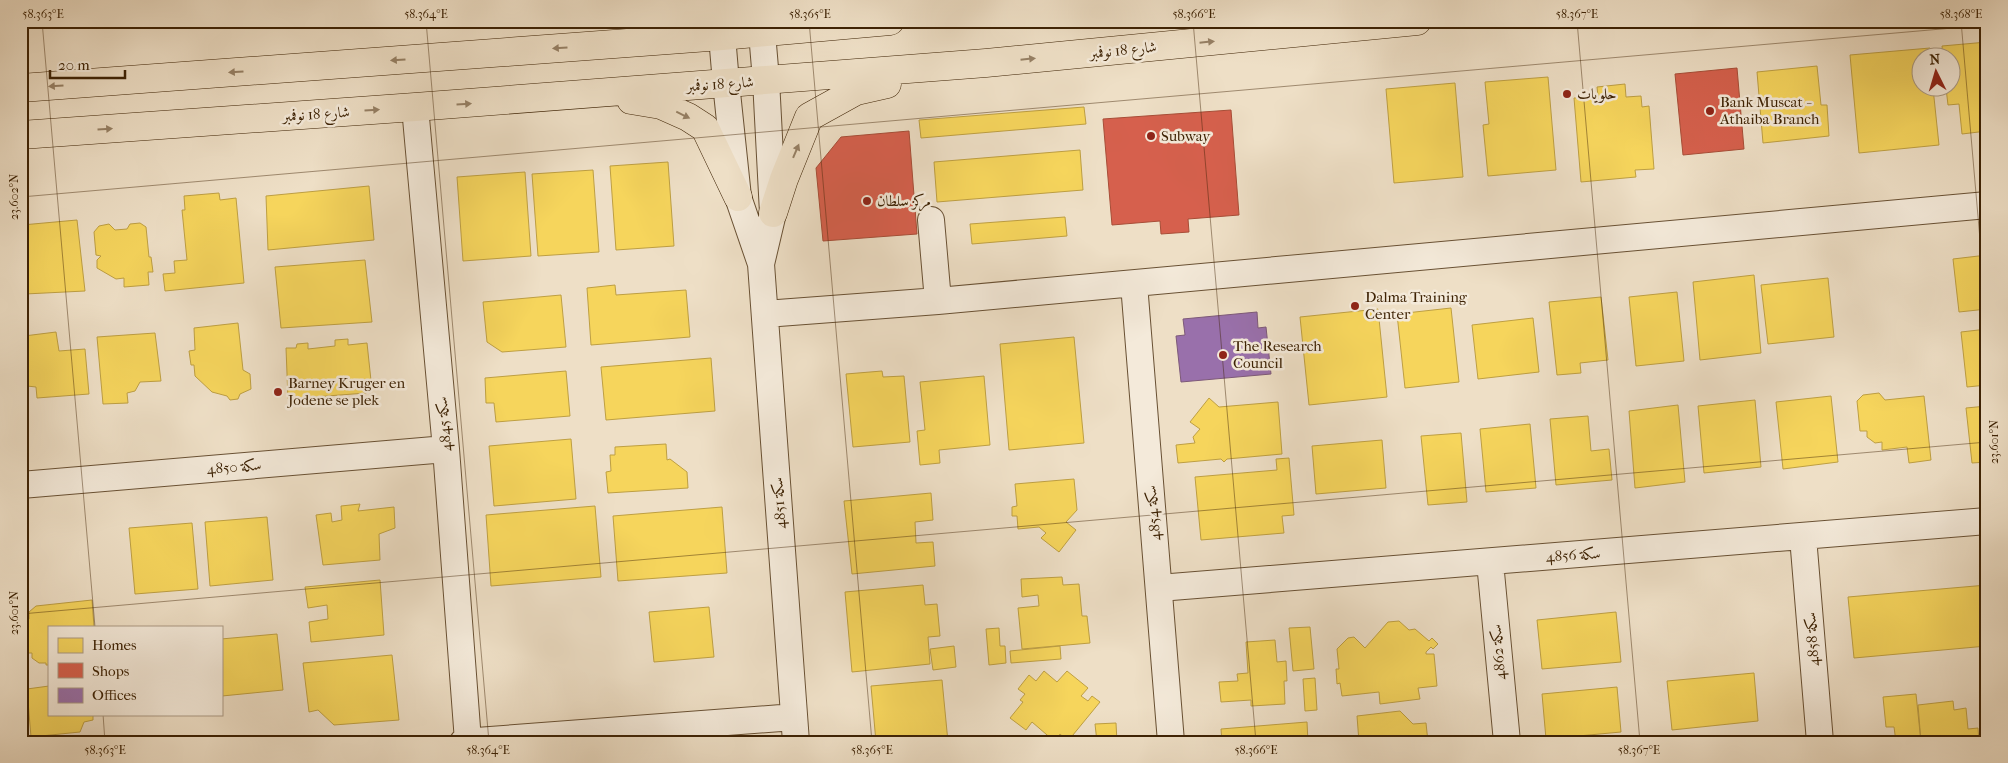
<svg xmlns="http://www.w3.org/2000/svg" width="2008" height="763" font-family="'IM FELL French Canon',Amiri,serif">
<rect width="100%" height="100%" fill="#eedfc6"/>
<filter id="stains"><feTurbulence type="fractalNoise" baseFrequency=".004" numOctaves="4"/><feColorMatrix values="0 0 0 0 .2 0 0 0 0 .09 0 0 0 0 .02 0 0 0 .5 -.17"/></filter>
<radialGradient id="worn" r=".72"><stop offset=".6" stop-color="#630" stop-opacity="0"/><stop offset="1" stop-color="#630" stop-opacity=".3"/></radialGradient>
<path fill="#f6d55c" stroke="#be9f42" d="M1987 42V131L1962 134 1959 104 1948 105 1946 88H1950V58H1943L1942 46Z
M1930 48V58H1920V88H1933L1939 145 1859 153 1850 55Z
M1817 66 1821 105H1827L1829 136 1763 143 1757 72Z
M1548 77 1556 170 1488 176 1483 125 1489 124 1485 82Z
M1455 83 1463 177 1394 183 1386 89Z
M1625 84 1626 97 1641 96 1642 107 1649 106 1654 169 1635 170 1636 177 1581 182 1574 98 1598 96 1597 87Z
M1084 107 1086 124 921 138 919 120Z
M1080 150 1083 190 937 202 934 162Z
M668 162 674 246 616 250 610 166Z
M593 170 599 252 538 256 532 174Z
M525 172 531 256 463 261 457 177Z
M369 186 374 240 268 250 266 196Z
M219 193 220 200 236 198 244 283 165 291 163 274 175 273 174 261 187 260 182 210H185L184 196Z
M1065 217 1067 236 972 244 970 224Z
M77 220 85 291 25 294 22 225Z
M140 223 146 227 149 257H151L153 272H148L149 285 124 287V278L116 279 97 268V260L101 256 96 255 94 232 99 226 109 224 115 230 127 229 130 224Z
M1987 255V309L1959 312 1953 259Z
M365 260 372 322 281 328 275 267Z
M1754 275 1761 353 1700 360 1693 282Z
M1828 278 1834 337 1768 344 1761 285Z
M615 285 616 295 686 290 690 337 591 345 587 288Z
M1677 292 1684 361 1636 366 1629 297Z
M561 295 566 347 502 352 487 342 483 302Z
M1601 297 1608 360 1580 363 1581 373 1557 375 1549 302Z
M1451 308 1459 382 1405 388 1397 314Z
M1378 309 1387 397 1309 405 1300 317Z
M1533 318 1539 372 1478 379 1472 325Z
M238 323 243 370 250 374 251 389 240 394 238 399 230 400 227 396 212 392 195 376 194 365H191L189 351 195 350 194 328Z
M1987 329V385L1967 387 1961 332Z
M56 332 59 351 85 349 89 394 37 398 36 387 27 386 24 336Z
M155 333 161 381 140 382 135 391 127 393 128 403 103 404 97 337Z
M1074 337 1084 443 1009 450 1000 344Z
M348 339V345L367 343 372 390 366 393 288 399 286 348H296L297 344 308 343V349L335 346V340Z
M711 358 715 411 606 420 601 367Z
M566 371 570 416 496 422 494 403H486L485 378Z
M882 371 883 377 904 376 910 442 853 447 846 374Z
M984 376 990 445 939 450 940 463 920 465 917 431 925 430 920 382Z
M1879 393 1885 400 1924 396 1931 460 1909 463 1907 447 1882 450V442L1875 443 1867 437V431H1860L1857 401 1863 395Z
M1831 396 1838 462 1783 469 1776 402Z
M1209 398 1219 407 1278 402 1282 454 1227 459 1224 462 1221 459 1178 463 1176 445 1195 443 1193 437 1200 429 1190 422Z
M1755 400 1761 467 1704 473 1698 406Z
M1678 405 1685 482 1635 488 1629 411Z
M1987 406V462L1972 463 1966 408Z
M1588 416 1591 451 1609 449 1612 480 1556 485 1550 419Z
M1530 424 1536 488 1486 492 1480 429Z
M1461 433 1467 502 1428 505 1421 436Z
M571 439 576 499 494 506 489 446Z
M1382 440 1386 488 1316 494 1312 446Z
M666 444 667 460 670 459 687 472 688 488 608 493 606 472 611 471 610 455H615V447Z
M1289 458 1294 515 1282 516 1284 533 1201 540 1195 477 1277 470 1276 459Z
M1074 479 1077 510 1066 522 1076 530 1059 552 1041 538 1046 533 1039 527 1018 529 1017 516H1012V507L1017 506 1015 484Z
M931 493 933 520 915 522 916 543 933 542 935 566 852 574 844 501Z
M360 504 358 511 394 507 395 528 379 534 380 560 323 565 316 515 331 513 332 522 342 520 341 506Z
M595 506 601 577 491 586 486 515Z
M722 507 727 573 618 581 613 516Z
M267 517 273 580 210 586 205 522Z
M192 523 198 589 135 594 129 528Z
M1062 577 1063 585 1079 584 1082 616H1087L1090 643 1022 649 1018 608 1039 606 1038 595 1022 597 1021 579Z
M380 580 384 635 311 642 309 622 328 619 327 605 308 608 305 587Z
M923 585 925 605 937 604 940 636 928 637 930 664 852 672 845 592Z
M1987 585V646L1854 658 1848 597Z
M92 600 94 627H49V665H46V663H39L32 658V653H24L23 619H29V612L36 606Z
M709 607 714 657 654 662 649 612Z
M1616 612 1621 662 1542 669 1537 620Z
M1399 621 1409 630 1415 629 1429 641 1432 638 1438 644 1433 649 1431 647 1426 652V654H1434L1437 686 1418 688 1420 699 1380 704 1379 692 1342 696 1340 683 1337 684 1336 669H1339L1337 649 1348 638 1354 637 1365 648 1388 622Z
M1310 627 1314 669 1293 671 1289 628Z
M999 628 1000 646H1005L1006 663 989 665 986 629Z
M277 634 283 690 222 696 221 639Z
M1275 640 1277 662 1286 661 1287 681H1284L1285 704 1251 706V700L1221 702 1219 682 1238 681 1237 674 1248 673 1246 642Z
M954 646 956 667 933 670 930 649Z
M1060 646 1061 659 1011 663 1010 651Z
M392 655 399 720 334 725 318 710 309 712 303 663Z
M1044 671 1057 682 1067 671 1088 688 1081 696 1088 701 1092 696 1100 702 1068 741 1060 734 1054 741 1032 722 1026 730 1010 718 1023 702 1020 700 1025 694 1018 689 1029 675 1036 681Z
M1754 673 1758 721 1672 730 1667 681Z
M1315 678 1317 710 1305 711 1303 679Z
M942 680 948 742H876L871 686Z
M49 686V714H93V720L84 722 80 732 31 737 27 689Z
M1617 687 1621 732 1546 739 1542 694Z
M1916 694 1921 742H1896L1894 727H1886L1883 697Z
M1953 701 1954 710 1966 708 1968 729 1978 728 1979 742H1921L1918 705Z
M1400 711 1413 724 1426 723 1428 742H1359L1357 716Z
M1307 722 1308 742H1222L1221 729Z
M1116 723 1117 742H1097L1095 724Z"/>
<path fill="#d6604d" stroke="#a84d37" d="M1737 68 1744 149 1683 155 1675 74Z
M1231 110 1239 215 1188 219 1189 232 1161 234 1160 221 1112 225 1103 119Z
M909 131 917 234 823 241 816 168 841 137Z"/>
<path fill="#9970ab" stroke="#7d5979" d="M1257 312 1258 328 1266 327 1271 374 1181 382 1176 336 1185 335 1183 319Z"/>
<g fill="none" stroke-linecap="round" stroke-linejoin="round">
<g stroke="#695134" stroke-width="28">
<path id="minor" d="M724 21 722 36 726 83 738 197 761 264 796 742
M761 21 766 80 773 213 761 264
M415 107 446 449 468 741
M931 220 938 301
M1134 284 1171 742
M765 314 938 301 1987 205
M21 485 446 449
M1803 537 1820 742
M1490 562 1507 742
M1159 588 1987 521
M463 742 794 717"/>
</g>
<g stroke="#3d2204" stroke-width="29">
<path id="major" d="M21 88 722 36 890 21
M631 100 661 105 688 117 705 128 738 197
M21 135 415 107 986 63 1417 21
M773 213 784 179 809 117 856 91 887 84"/>
</g>
<use href="#minor" stroke="#f4eada" stroke-width="26"/>
<use href="#major" stroke="#eedfc6" stroke-width="28"/>
</g>
<defs><path id="oneway-solid" d="M-6-.8H1V-3.2L6.5 0L1 3.2V.8H-6Z" transform="scale(1.25)"/></defs>
<g fill="#968065">
<use href="#oneway-solid" transform="translate(1207 42) rotate(-6)"/>
<use href="#oneway-solid" transform="translate(560 48) rotate(176)"/>
<use href="#oneway-solid" transform="translate(1028 59) rotate(-6)"/>
<use href="#oneway-solid" transform="translate(398 60) rotate(176)"/>
<use href="#oneway-solid" transform="translate(236 72) rotate(176)"/>
<use href="#oneway-solid" transform="translate(56 86) rotate(176)"/>
<use href="#oneway-solid" transform="translate(464 104) rotate(-4)"/>
<use href="#oneway-solid" transform="translate(372 110) rotate(-4)"/>
<use href="#oneway-solid" transform="translate(683 115) rotate(26)"/>
<use href="#oneway-solid" transform="translate(105 129) rotate(-4)"/>
<use href="#oneway-solid" transform="translate(796 151) rotate(-67)"/>
</g>
<path fill="none" stroke="#3d2204" stroke-width="1" stroke-opacity="0.45" d="M42 21 95 627M426 21 489 742M809 21 872 742M1193 21 1256 742M1577 21 1640 742M1961 21 1987 320M21 197 1987 25M21 614 1987 442M103 714 105 742"/>
<g fill="#8f2418" stroke="#f4eada" stroke-width="2">
<circle cx="1567" cy="94" r="5"/>
<circle cx="1710" cy="111" r="5"/>
<circle cx="1151" cy="136" r="5"/>
<circle cx="867" cy="201" r="5"/>
<circle cx="1355" cy="306" r="5"/>
<circle cx="1223" cy="355" r="5"/>
<circle cx="278" cy="392" r="5"/>
</g>
<g text-anchor="middle" stroke-width="5" stroke-linejoin="round" paint-order="stroke">
<g font-size="15" fill="#3d2204" stroke="#f4eada">
<text transform="translate(1123 50) rotate(-6)" y="5">شارع 18 نوفمبر</text>
<text transform="translate(720 84) rotate(-4)" y="5">شارع 18 نوفمبر</text>
<text transform="translate(316 114) rotate(-4)" y="5">شارع 18 نوفمبر</text>
<text transform="translate(444 424) rotate(-95)" y="5">سكة 4845</text>
<text transform="translate(234 467) rotate(-5)" y="5">سكة 4850</text>
<text transform="translate(779 503) rotate(-94)" y="5">سكة 4851</text>
<text transform="translate(1153 513) rotate(-95)" y="5">سكة 4854</text>
<text transform="translate(1573 555) rotate(-4)" y="5">سكة 4856</text>
<text transform="translate(1812 639) rotate(-94)" y="5">سكة 4858</text>
<text transform="translate(1498 652) rotate(-95)" y="5">سكة 4862</text>
</g>
<g font-size="15" fill="#3d2204" stroke="#f4eada" text-anchor="start">
<text x="1577" y="99">حلويات</text>
<text x="1720" y="107">Bank Muscat -<tspan x="1720" dy="17">Athaiba Branch</tspan></text>
<text x="1161" y="141">Subway</text>
<text x="877" y="206">مركز سلطان</text>
<text x="1365" y="302">Dalma Training<tspan x="1365" dy="17">Center</tspan></text>
<text x="1233" y="351">The Research<tspan x="1233" dy="17">Council</tspan></text>
<text x="288" y="388">Barney Kruger en<tspan x="288" dy="17">Jodene se plek</tspan></text>
</g>
</g>
<rect width="2008" height="763" fill="none" stroke="#eedfc6" stroke-width="55"/>
<rect x="48" y="626" width="175" height="90" fill="#f4eada" stroke="#ab9a84"/>
<rect x="58" y="638" width="25" height="15" fill="#f6d55c" stroke="#ab9a84"/>
<text x="92" y="650" font-size="15" fill="#3d2204">Homes</text>
<rect x="58" y="663" width="25" height="15" fill="#d6604d" stroke="#ab9a84"/>
<text x="92" y="676" font-size="15" fill="#3d2204">Shops</text>
<rect x="58" y="688" width="25" height="15" fill="#9970ab" stroke="#ab9a84"/>
<text x="92" y="700" font-size="15" fill="#3d2204">Offices</text>
<g transform="translate(1936 72) rotate(355)"><circle r="24" fill="#f4eada" stroke="#ab9a84"/>
<path d="M0-4L9 19L0 12L-9 19Z" fill="#8f2418"/>
<text y="-8" font-size="14" font-weight="bold" text-anchor="middle" fill="#3d2204">N</text>
</g>
<path d="M50 70v8h75v-8" fill="none" stroke="#3d2204" stroke-width="2.5"/>
<text x="58" y="70" font-size="15" fill="#3d2204" stroke="#f4eada" stroke-width="4" paint-order="stroke">20 m</text>
<rect x="28" y="28" width="1952" height="708" fill="none" stroke="#3d2204" stroke-width="2"/>
<g font-size="12" text-anchor="middle" fill="#3d2204">
<text x="43" y="18">58.363°E</text>
<text x="426" y="18">58.364°E</text>
<text x="810" y="18">58.365°E</text>
<text x="1194" y="18">58.366°E</text>
<text x="1577" y="18">58.367°E</text>
<text x="1961" y="18">58.368°E</text>
<text transform="translate(14 197) rotate(-90)" y="4">23.602°N</text>
<text transform="translate(1994 442) rotate(-90)" y="4">23.601°N</text>
<text transform="translate(14 613) rotate(-90)" y="4">23.601°N</text>
<text x="105" y="754">58.363°E</text>
<text x="488" y="754">58.364°E</text>
<text x="872" y="754">58.365°E</text>
<text x="1256" y="754">58.366°E</text>
<text x="1639" y="754">58.367°E</text>
</g>
<rect width="100%" height="100%" filter="url(#stains)"/>
<rect width="100%" height="100%" fill="url(#worn)"/>
</svg>
